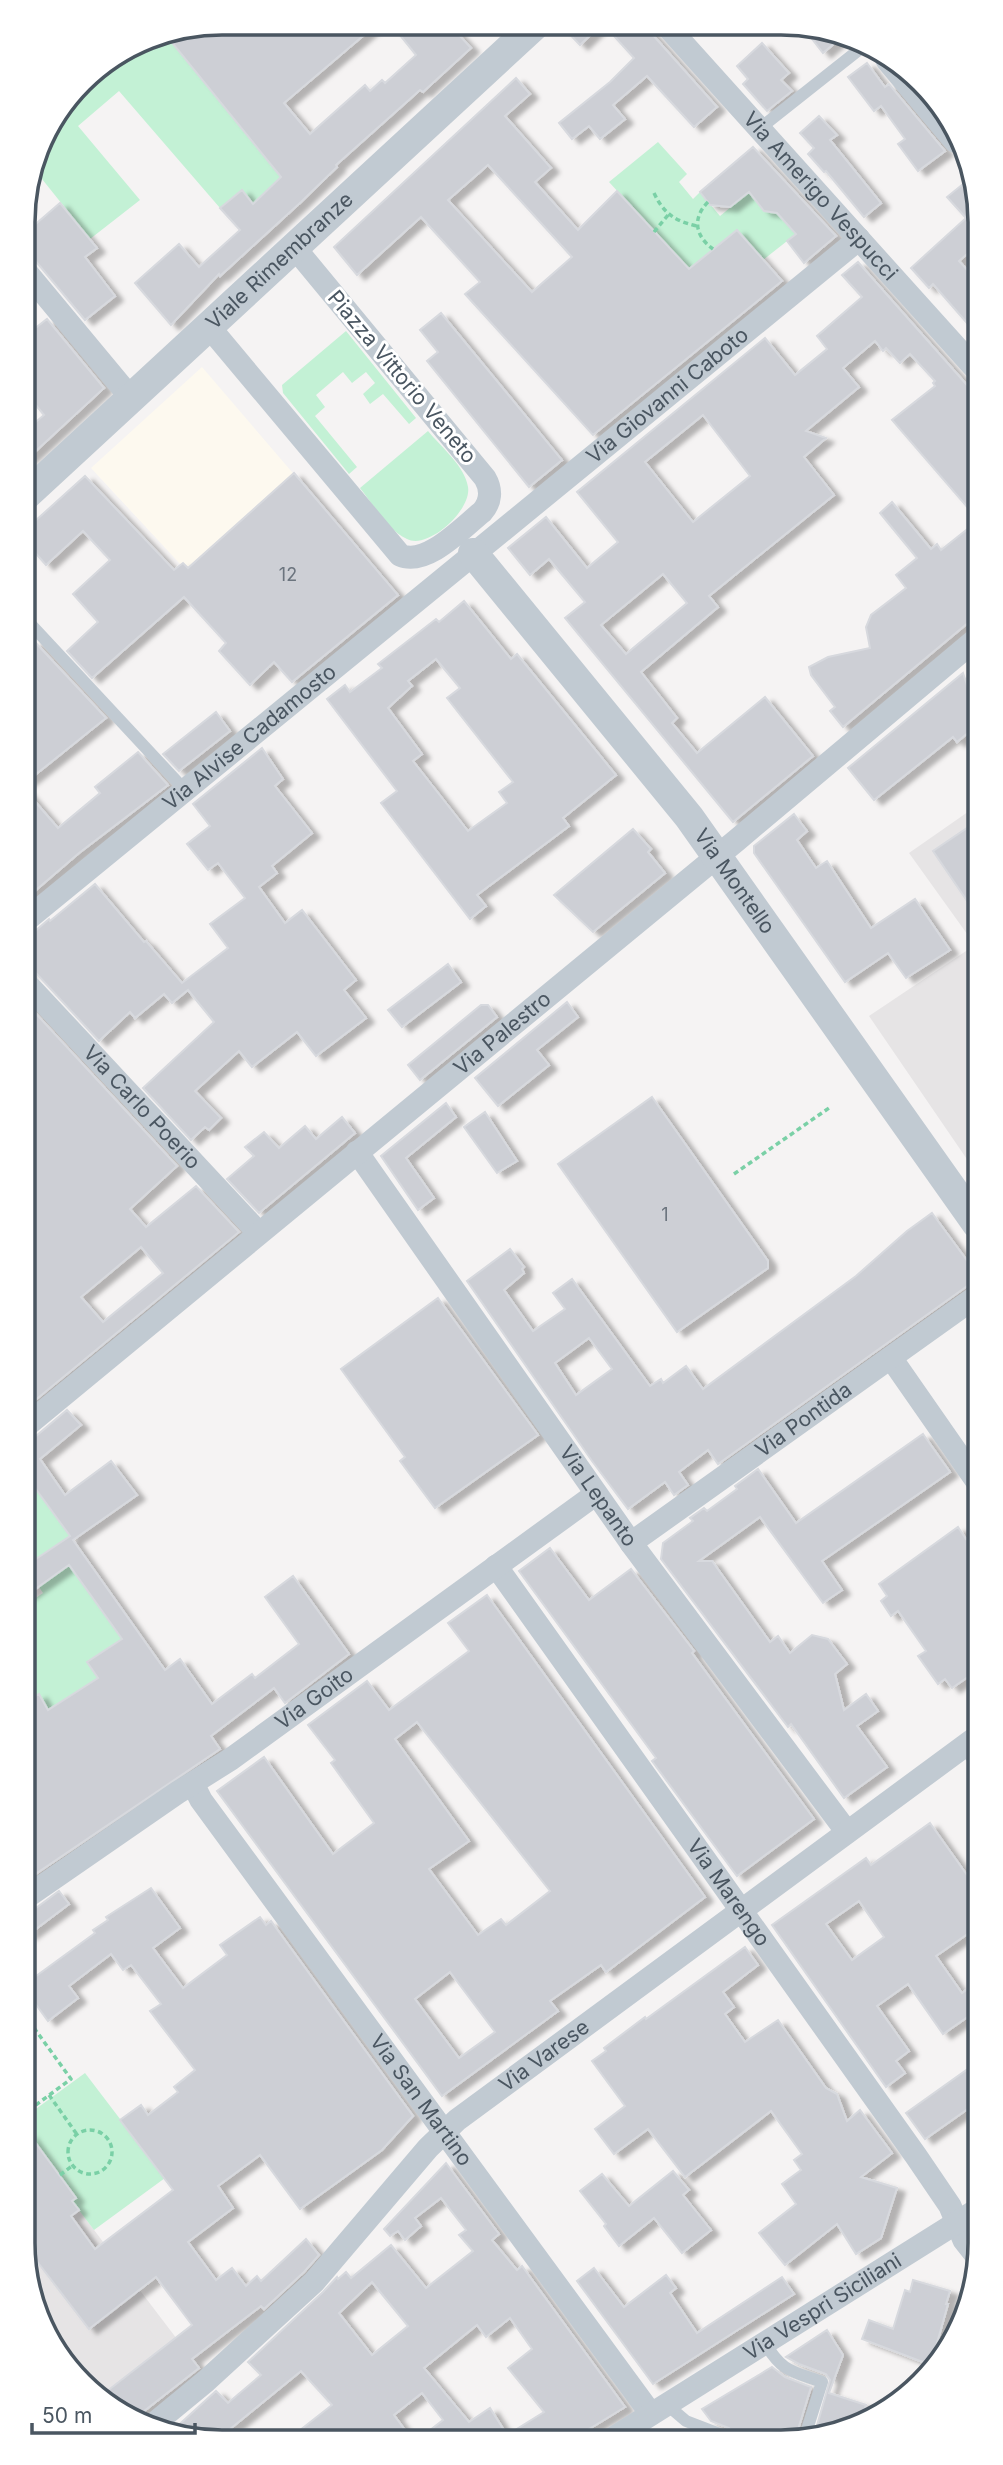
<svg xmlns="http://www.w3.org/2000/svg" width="1003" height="2465" font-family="Inter,sans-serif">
<defs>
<filter id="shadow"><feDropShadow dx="8" dy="4.5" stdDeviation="2" flood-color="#0004"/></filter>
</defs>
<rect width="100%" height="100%" fill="#f5f3f3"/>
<path fill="#fdf9ef" d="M202 367 394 591V598L292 682 201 581 183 563 181 565 91 468Z"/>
<path fill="#e6e4e5" d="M975 807 977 1170 975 1171 869 1016 975 945 909 853Z
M29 2134 76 2198 72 2201 199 2368 139 2415 81 2384 29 2294Z"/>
<path fill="#c3f1d5" d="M165 34 281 177 253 204 242 190 220 208 119 91 78 126 140 200 90 239 34 169 43 134 90 72 146 38Z
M658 142 687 174 679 182 693 199 700 192 720 216 749 192 764 211 777 213 796 234 763 260 689 269 609 182Z
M346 331 416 418 409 424 383 394 370 404 363 394 375 383 366 372 352 383 343 372 316 395 325 407 315 416 357 467 349 474 283 393 282 385Z
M428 431C441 447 465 466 468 487 472 510 428 550 407 539 387 530 373 504 360 488Z
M27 1477 70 1536 35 1560 27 1552Z
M84 1555 122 1639 87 1662 98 1678 28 1722 27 1604 43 1593 39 1587Z
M85 2073 165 2178 94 2230 72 2201 76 2197 29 2134V2114Z"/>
<path fill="#cdcfd5" stroke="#d7d9de" stroke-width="2" fill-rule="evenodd" filter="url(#shadow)" d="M222 23 377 24 284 103 310 134 365 85 370 91 382 80 385 83 416 55 391 24H449L471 48 423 92 420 90 336 165 337 167 301 202 220 276 219 274 171 325 135 283 179 244 199 267 240 230 220 208 242 190 253 204 281 177 165 34Z
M561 25H601L580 45Z
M604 25H644L717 107 694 127 647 76 613 105 625 119 600 139 589 126 572 139 559 123 610 82 634 58Z
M802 26H820L842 37 823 53Z
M762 43 789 73 781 80 792 91 767 111 743 84 748 79 737 66Z
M867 63 885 87 889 84 945 151 918 171 898 144 905 139 881 106 874 111 848 77Z
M516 78 530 94 505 116 551 168 535 182 578 230 617 191 689 269 737 230 782 281 593 435 465 294 480 282 421 217 357 275 334 247ZM488 165 572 257 532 292 448 200Z
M819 116 837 135 830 140 881 203 864 217 826 171 824 172 808 154 814 148 800 133Z
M753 147 836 236 804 263 787 241 796 234 777 213 764 211 749 192 730 207 710 205 700 192Z
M963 184 974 195V248L959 261 974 277V331L933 284 929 288 911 268 966 218 947 197Z
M60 203 97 248 85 257 115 296 85 320 34 259 23 254V235Z
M858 262 974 393 975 516 892 420 935 386 933 383 935 381 910 354 900 363 886 348 883 351 875 341 843 368 859 387 806 431 826 438 804 457 834 495 709 596 718 607 641 672 677 718 672 723 697 753 765 697 813 756 733 822 565 618 585 602 549 559 530 575 508 548 546 517 587 568 618 542 577 492 765 338 795 375 827 349 817 336 862 297 842 275ZM703 415 750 476 693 522 645 462ZM663 574 687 603 626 654 601 625Z
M441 313 562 460 529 487 427 361 438 352 420 330Z
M47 319 104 388 24 462V432L44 415 24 391V337Z
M294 473 398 595 292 682 274 662 250 685 219 651 226 643 184 597 92 678 67 651 98 622 73 594 110 560 83 531 46 565 24 540V531L85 476 174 570 183 563 188 568Z
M892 502 931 549 937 544 941 550 975 523V617L843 727 830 711 835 707 811 675 809 667 828 657 870 648 866 627 871 615 906 588 896 575 917 558 880 513Z
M464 601 511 659 517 654 616 775 563 818 569 826 477 895 486 906 470 919 381 803 397 791 327 699 345 685 350 692 382 668 378 664 436 619 439 622ZM436 659 460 688 447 698 513 782 499 792 507 803 468 831 413 761 422 754 388 708 412 686 408 681Z
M34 641 106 718 25 783V650Z
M963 673 970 694 975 700V727L957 742 953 737 874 800 848 768Z
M216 712 230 731 179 771 163 754Z
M262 748 283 779 275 786 312 833 272 866 277 873 259 887 285 923 302 910 356 980 344 990 366 1018 316 1056 297 1032 252 1067 239 1051 195 1091 221 1118 209 1130 205 1127 191 1140 143 1088 214 1022 188 990 172 1003 164 994 135 1018 130 1012 99 1041 36 973 25 969V935L34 932 49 919 50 921 95 884 144 942 146 941 182 983 228 948 210 924 245 898 218 863 208 870 187 844 210 826 193 804Z
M138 752 168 785 79 853 29 896 31 898 25 903V790L58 828 100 793 95 787Z
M794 814 807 831 797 840 816 868 827 861 871 928 915 899 950 950 906 978 888 953 845 982 754 853V846Z
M976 822V914L933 851Z
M633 829 651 849 648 852 665 873 593 932 554 895Z
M448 964 461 982 402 1027 388 1010Z
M567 1002 578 1017 537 1050 549 1065 498 1106 475 1078Z
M26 1003 177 1166 130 1209 146 1227 196 1186 239 1232 27 1407 26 1198 34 1191 26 1182ZM141 1247 163 1273 103 1322 81 1297Z
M481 1005H488L497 1017 420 1080 408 1065Z
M652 1097 768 1261V1268L677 1332 558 1164Z
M446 1103 456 1117 406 1158 434 1198 418 1210 381 1156Z
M485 1112 517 1161 497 1173 464 1127Z
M342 1117 355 1133 259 1213 227 1179 254 1156 245 1147 264 1132 279 1148 305 1126 316 1139Z
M932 1213 977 1274V1279L718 1464 708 1450 679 1472 688 1485 674 1495 665 1482 628 1509 592 1461 467 1281 510 1249 524 1267 522 1269 524 1273 504 1290 533 1331 565 1309 553 1293 572 1279 650 1386 661 1379 663 1383 686 1366 703 1389 856 1276 907 1231ZM589 1338 612 1369 576 1395 555 1363Z
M438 1298 538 1435 435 1508 400 1461 405 1457 341 1369Z
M67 1410 81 1425 40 1459 65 1495 111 1461 137 1495 73 1540 165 1670 180 1659 212 1704 252 1674 255 1678 299 1644 265 1597 293 1576 349 1654 285 1703 274 1688 211 1736 220 1749 28 1879V1701L39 1694 48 1710 98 1678 87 1662 122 1639 69 1565 27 1595V1565L70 1536 27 1477V1439L36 1436Z
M923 1434 950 1472 822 1561 842 1590 823 1603 760 1517 699 1561H712L770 1642 778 1636 790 1653 812 1635 828 1639 847 1664 835 1674 844 1710 866 1694 878 1711 857 1726 887 1767 844 1798 791 1724 788 1727 661 1559 663 1543 693 1521 690 1518 704 1508 707 1511 737 1489 735 1486 758 1469 796 1523Z
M958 1527 966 1539 978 1531V1670L952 1688 945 1679 938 1684 918 1656 926 1651 898 1611 891 1616 881 1601 887 1596 879 1584Z
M550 1548 589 1600 631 1569 694 1651 692 1653 814 1819 737 1876 652 1761 656 1758 519 1571Z
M487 1595 705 1897 606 1972 601 1965 550 2001 558 2011 442 2096 217 1791 264 1757 333 1854 374 1823 331 1763 335 1760 308 1725 367 1681 389 1710 469 1651 448 1623ZM417 1722 550 1891 506 1925 501 1919 478 1935 429 1869 469 1841 395 1739ZM450 1972 495 2032 459 2058 415 1999Z
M930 1823 967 1875 979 1867V1926L936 1956 962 1993 979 1981V2009L943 2034 908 1984 877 2006 909 2051 896 2061 905 2073 886 2087 772 1925 866 1858 871 1865ZM859 1901 884 1937 852 1960 826 1924Z
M151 1888 180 1928 153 1948 183 1988 227 1955 220 1945 260 1917 266 1925 271 1921 413 2116 382 2150 300 2209 260 2155 218 2186 233 2208 188 2242 216 2280 232 2268 246 2286 257 2276 261 2281 306 2239 319 2255 304 2272 264 2309 261 2306 192 2359 199 2368 139 2415 102 2395 192 2325 156 2277 89 2329 29 2251V2134L76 2198 72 2201 79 2210 71 2216 95 2249 173 2190 120 2120 141 2105 148 2115 178 2092 174 2087 195 2070 150 2011 161 2004 131 1965 123 1970 111 1954 69 1986 78 1998 48 2021 29 1995 28 1982 95 1933 93 1930 108 1920 106 1917Z
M59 1891 69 1904 28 1935V1910L36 1908Z
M745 1947 758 1965 723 1992 734 2007 725 2014 745 2042 778 2020 826 2088 837 2094 847 2121 860 2110 892 2153 861 2177 897 2188 881 2238 856 2254 837 2224 785 2265 759 2233 796 2204 782 2184 801 2170 794 2160 802 2154 771 2111 685 2177 648 2129 614 2154 595 2129 625 2106 592 2061 606 2051 604 2048 645 2017 646 2019Z
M979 2061V2101L925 2139 906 2113Z
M446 2163 499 2234 492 2240 517 2270 522 2266 625 2407 576 2437H421L443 2420 422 2393 394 2415 410 2437 290 2438 332 2405 301 2371 219 2438H187L171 2432 216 2391 228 2403 261 2375 248 2362 323 2292 337 2277 338 2279 346 2272 351 2278 391 2245 426 2288 473 2251 459 2235 466 2230 441 2198 415 2218 421 2226 405 2240 398 2231 390 2236 384 2229ZM372 2282 408 2326 372 2355 339 2313ZM510 2318 532 2349 508 2368 544 2412 507 2435 490 2408 469 2422 424 2368 477 2325 486 2337Z
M673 2171 689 2190 683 2195 711 2230 682 2253 654 2218 619 2246 604 2226 606 2224 580 2191 602 2174 629 2206Z
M594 2268 624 2307 666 2275 676 2288 670 2293 697 2333 782 2277 794 2294 653 2384 577 2281Z
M913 2280 950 2291 946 2304H948L937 2343 946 2347 936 2367 862 2339 869 2320 893 2329 905 2290 910 2292Z
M827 2330 843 2355 829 2393 866 2405 860 2423 832 2436H814L830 2380 826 2374 799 2364 786 2357Z
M772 2367 785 2377 811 2387 796 2436H734L729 2428 711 2421 702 2409Z"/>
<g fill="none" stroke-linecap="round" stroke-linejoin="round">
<path stroke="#7ad0a6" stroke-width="3.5" stroke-dasharray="5 3.5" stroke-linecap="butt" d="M654 193C664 214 675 221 697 226
M708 202C692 218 695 236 713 249
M654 232 668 215
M734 1174 829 1108
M29 2021 71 2079 29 2110
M49 2095 76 2133
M68 2152a22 22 0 1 1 44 0a22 22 0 1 1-44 0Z
M60 2175 72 2166"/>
<path stroke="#c1cad2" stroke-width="12" d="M759 129 860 49
M24 617 184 789
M964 1747 978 1766
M765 2343C782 2372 792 2371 822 2382L805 2436
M666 2404 686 2421 725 2436"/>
<g stroke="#c1cad2" stroke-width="23">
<path id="s1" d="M667 26 974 367"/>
<path d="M887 60 955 141"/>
<path d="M23 268 131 398"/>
<path d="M210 328 400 555C426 567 462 528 482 512 491 502 492 490 485 478L294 247"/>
<path id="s2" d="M25 921 859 239"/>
<path id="s3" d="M26 983 258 1232"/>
<path id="s4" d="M357 1152 631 1543 847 1832"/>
<path d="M891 1358 978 1483"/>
<path id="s5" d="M27 1425 737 840 975 640"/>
<path id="s6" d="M631 1543 977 1296"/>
<path id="s7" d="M496 1566 916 2156 950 2206 964 2240 979 2259"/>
<path id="s8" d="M193 1784 201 1800 651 2414"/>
<path id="s9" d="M28 1896 177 1793 231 1759 596 1494"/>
<path id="s10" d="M155 2423 206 2381 314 2282 428 2148 457 2120 978 1736"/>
<path id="s11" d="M615 2437 980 2208"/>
</g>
<g stroke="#c1cad2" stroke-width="30">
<path id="s12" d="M24 497 535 25"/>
<path id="s13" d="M473 553 689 817 977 1224"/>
</g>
</g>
<g text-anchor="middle" stroke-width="6" stroke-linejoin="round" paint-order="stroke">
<g font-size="18" fill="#6b747e">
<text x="288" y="581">12</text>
<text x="665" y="1221">1</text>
</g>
<g font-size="21" fill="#4a5661" stroke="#fff">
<text dy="7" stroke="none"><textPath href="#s1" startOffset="229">Via Amerigo Vespucci</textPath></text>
<text dy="7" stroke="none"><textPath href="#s12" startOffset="348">Viale Rimembranze</textPath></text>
<text transform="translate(402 377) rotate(50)" y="7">Piazza Vittorio Veneto</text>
<text dy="7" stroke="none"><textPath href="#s2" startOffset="830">Via Giovanni Caboto</textPath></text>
<text dy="7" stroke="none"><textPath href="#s2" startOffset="290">Via Alvise Cadamosto</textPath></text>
<text dy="7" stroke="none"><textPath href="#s13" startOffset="420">Via Montello</textPath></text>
<text dy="7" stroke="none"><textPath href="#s5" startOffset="616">Via Palestro</textPath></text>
<text dy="7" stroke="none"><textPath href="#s3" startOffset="170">Via Carlo Poerio</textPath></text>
<text dy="7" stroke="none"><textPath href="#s6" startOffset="212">Via Pontida</textPath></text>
<text dy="7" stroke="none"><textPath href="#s4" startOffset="420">Via Lepanto</textPath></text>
<text dy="7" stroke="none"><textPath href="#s9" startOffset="348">Via Goito</textPath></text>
<text dy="7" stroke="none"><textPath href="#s7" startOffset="401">Via Marengo</textPath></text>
<text dy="7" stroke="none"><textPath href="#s10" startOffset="537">Via Varese</textPath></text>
<text dy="7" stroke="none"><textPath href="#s8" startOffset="390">Via San Martino</textPath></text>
<text dy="7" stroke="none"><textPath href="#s11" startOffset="245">Via Vespri Siciliani</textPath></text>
</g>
</g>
<path d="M0 0H1003V2465H0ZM222 35H781A187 187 0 0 1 968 222V2243A187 187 0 0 1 781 2430H222A187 187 0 0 1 35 2243V222A187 187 0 0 1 222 35Z" fill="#fff" fill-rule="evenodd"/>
<path fill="none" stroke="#4a5661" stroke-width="3.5" d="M222 35H781A187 187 0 0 1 968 222V2243A187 187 0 0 1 781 2430H222A187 187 0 0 1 35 2243V222A187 187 0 0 1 222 35Z"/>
<path d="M32 2423v10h163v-10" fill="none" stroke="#4a5661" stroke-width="3.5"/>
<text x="42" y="2423" font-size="21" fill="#4a5661" stroke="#ffffff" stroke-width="5" paint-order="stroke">50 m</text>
</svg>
